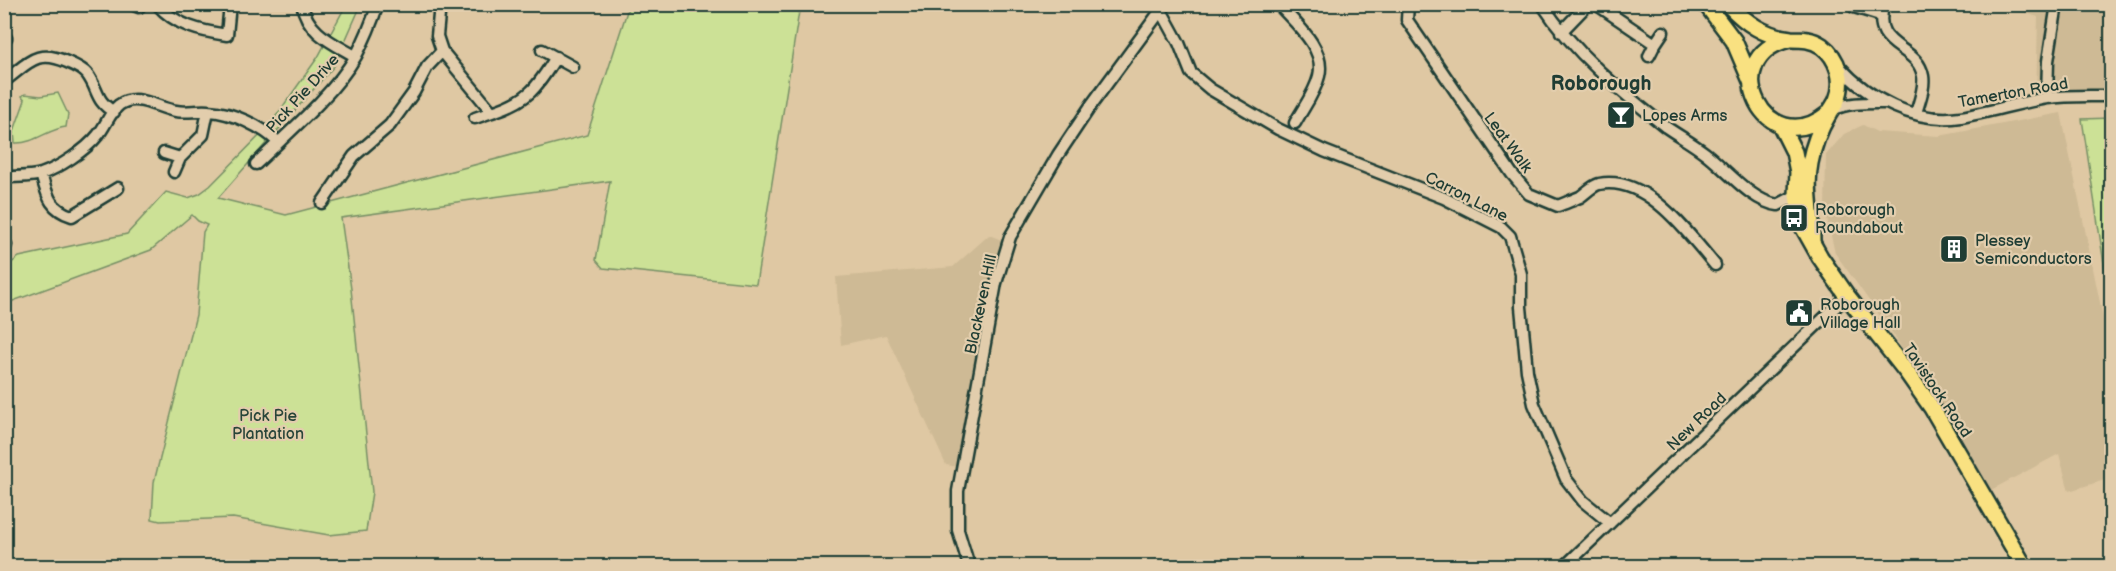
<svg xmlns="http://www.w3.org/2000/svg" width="2116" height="571" font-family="'Balsamiq Sans',sans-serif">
<rect width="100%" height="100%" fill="#dfc8a3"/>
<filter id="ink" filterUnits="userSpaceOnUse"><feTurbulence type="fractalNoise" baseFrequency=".0167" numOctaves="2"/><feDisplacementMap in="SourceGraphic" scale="12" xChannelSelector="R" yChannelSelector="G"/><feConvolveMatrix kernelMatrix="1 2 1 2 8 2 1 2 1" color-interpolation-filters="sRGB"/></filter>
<g filter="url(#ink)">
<path fill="#ceba95" d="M2021 5H2111V98L2036 100 2038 17 2019 11Z
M2061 113 2111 356V478L2069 491 2059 454 1989 491 1895 337 1835 253 1825 210 1826 155 1844 134 1863 125 1877 132 1939 136Z
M989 235 1004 241 959 467 946 465 886 335 841 345 836 277 953 267Z"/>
<path fill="#cce196" stroke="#768f65" stroke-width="1.5" d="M346 5H361L334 66 218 198 286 215 587 135 629 5H800L756 284 603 268 596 260 610 181 341 218 351 289 372 492 366 531 329 535 233 518 160 521 152 519 154 482 196 315 203 232 207 225 198 221 192 215 151 250 5 304V268L19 257 127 234 166 192 188 198 199 194 210 186 269 126 318 57Z
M58 93 68 114 66 127C48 129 34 144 15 143L14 131 25 100 22 96 25 94 41 96Z
M2111 118H2112L2111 310 2082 119Z"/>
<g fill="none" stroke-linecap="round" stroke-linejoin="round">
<g stroke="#1f3d34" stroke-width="15">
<path id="minor" d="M132 4 139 7 142 4
M157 4C176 26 200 31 227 35L230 4
M302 4C307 33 333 43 355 56
M440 4 437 36 442 51 492 112C528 101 537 88 556 57
M1278 4C1295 23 1326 48 1319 76 1315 93 1303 108 1295 123
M1408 4 1407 20 1512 174 1529 194 1558 206C1565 203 1573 200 1580 197 1586 193 1592 186 1599 184 1647 175 1688 233 1715 265
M1542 4C1574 53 1620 91 1666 127 1679 136 1692 143 1705 153 1726 169 1752 202 1778 205L1797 195
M1596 4 1655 44 1663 32
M1852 4 1854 7 1880 15
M1884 4C1869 49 1918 44 1923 76 1925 88 1919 102 1916 113
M1161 10 1179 43 1191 73 1210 89 1278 129 1324 151 1444 198 1501 227 1510 236 1521 274V307L1527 371 1534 404 1566 479 1583 501 1610 523
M1561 32 1588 4
M4 37 6 38
M542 50 573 67
M1649 56 1655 44
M1839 66C1868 99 1916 124 1961 117 1990 112 2018 103 2047 98 2068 95 2090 96 2112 96
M4 81C28 64 36 48 67 62 74 65 82 68 87 74 99 90 95 101 114 112
M2047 98 2048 61 2057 4
M1832 110C1849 102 1867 103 1885 103
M475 118 492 112
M164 153 180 158 203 135 208 111
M256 164C288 133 334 94 356 56 365 39 372 22 378 4
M174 172 180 158
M41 174C47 194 49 209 72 216L118 188
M4 177C16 177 30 177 41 174 59 168 86 150 98 135 105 127 110 112 119 105 137 92 157 108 176 111 187 113 197 110 208 111 232 112 261 126 278 142
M322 203 354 156 390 125 414 92 427 67 442 51
M4 245H6
M969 566 958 530V491L996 283 1010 237 1058 155 1092 104 1164 6
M1565 566 1847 296"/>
</g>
<g stroke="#1f3d34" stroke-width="20">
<path id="highway" d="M1706 4 1734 41 1751 81
M1728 4C1746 23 1764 36 1791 39 1802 39 1812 39 1822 46 1838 58 1845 81 1837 100 1835 105 1831 110 1828 115 1819 130 1813 147 1810 163 1805 188 1812 215 1812 241
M1790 39C1713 57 1766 164 1828 114
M1780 124 1794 152 1798 172 1797 195 1802 225 1820 257 1847 296 1906 371 1932 408 2024 566"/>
</g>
<use href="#minor" stroke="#e2cdac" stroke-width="10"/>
<use href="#highway" stroke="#f9e181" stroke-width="15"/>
</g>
</g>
<defs>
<g id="bar-square" transform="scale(1.5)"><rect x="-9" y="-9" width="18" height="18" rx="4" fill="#1f3d34" stroke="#e2cdac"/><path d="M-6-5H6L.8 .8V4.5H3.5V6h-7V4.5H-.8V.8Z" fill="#fff"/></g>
<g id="bus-square" transform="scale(1.5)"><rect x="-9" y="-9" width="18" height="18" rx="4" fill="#1f3d34" stroke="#e2cdac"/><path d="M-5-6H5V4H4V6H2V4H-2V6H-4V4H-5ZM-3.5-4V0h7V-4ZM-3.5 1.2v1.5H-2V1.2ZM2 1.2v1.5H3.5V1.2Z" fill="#fff"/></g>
<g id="building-square" transform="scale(1.5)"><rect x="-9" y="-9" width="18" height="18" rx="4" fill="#1f3d34" stroke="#e2cdac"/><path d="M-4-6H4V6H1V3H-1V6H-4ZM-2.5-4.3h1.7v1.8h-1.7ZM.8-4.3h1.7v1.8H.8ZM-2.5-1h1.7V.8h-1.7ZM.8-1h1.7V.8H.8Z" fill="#fff"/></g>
<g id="civic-square" transform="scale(1.5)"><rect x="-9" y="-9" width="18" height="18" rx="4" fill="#1f3d34" stroke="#e2cdac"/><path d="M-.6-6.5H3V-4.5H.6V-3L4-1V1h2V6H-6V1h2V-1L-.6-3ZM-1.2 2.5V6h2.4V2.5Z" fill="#fff"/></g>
</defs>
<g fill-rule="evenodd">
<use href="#bar-square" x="1621" y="115"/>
<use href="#bus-square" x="1794" y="218"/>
<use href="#building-square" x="1954" y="249"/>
<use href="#civic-square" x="1799" y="313"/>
</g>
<g text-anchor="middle" stroke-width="4.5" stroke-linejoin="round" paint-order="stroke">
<g font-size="16" fill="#1f3d34" stroke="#e2cdac">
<text transform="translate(2013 92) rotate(-10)" y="6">Tamerton Road</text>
<text transform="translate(302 93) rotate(-48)" y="6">Pick Pie Drive</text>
<text transform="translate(1509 142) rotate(54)" y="6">Leat Walk</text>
<text transform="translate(1467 196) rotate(27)" y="6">Carron Lane</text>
<text transform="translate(980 304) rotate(-78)" y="6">Blackeven Hill</text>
<text transform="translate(1938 390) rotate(56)" y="6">Tavistock Road</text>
<text transform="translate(1696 421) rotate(-44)" y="6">New Road</text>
</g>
<g font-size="16" fill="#1f3d34" stroke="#e2cdac" text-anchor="start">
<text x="1642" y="121">Lopes Arms</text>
<text x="1815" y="215">Roborough<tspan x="1815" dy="18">Roundabout</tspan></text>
<text x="1975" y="246">Plessey<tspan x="1975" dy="18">Semiconductors</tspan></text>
<text x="1820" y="310">Roborough<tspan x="1820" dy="18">Village Hall</tspan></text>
</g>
<g font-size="16" fill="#284539" stroke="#e2cdac">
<text x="268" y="421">Pick Pie<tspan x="268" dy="18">Plantation</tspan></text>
</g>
<g font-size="20" font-weight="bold" fill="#1f3d34" stroke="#e2cdac">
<text x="1601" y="90">Roborough</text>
</g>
</g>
<rect width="2116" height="571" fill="none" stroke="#e2cdac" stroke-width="24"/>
<rect x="12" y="12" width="2092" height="547" fill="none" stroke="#1f3d34" stroke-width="2" filter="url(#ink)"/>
</svg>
